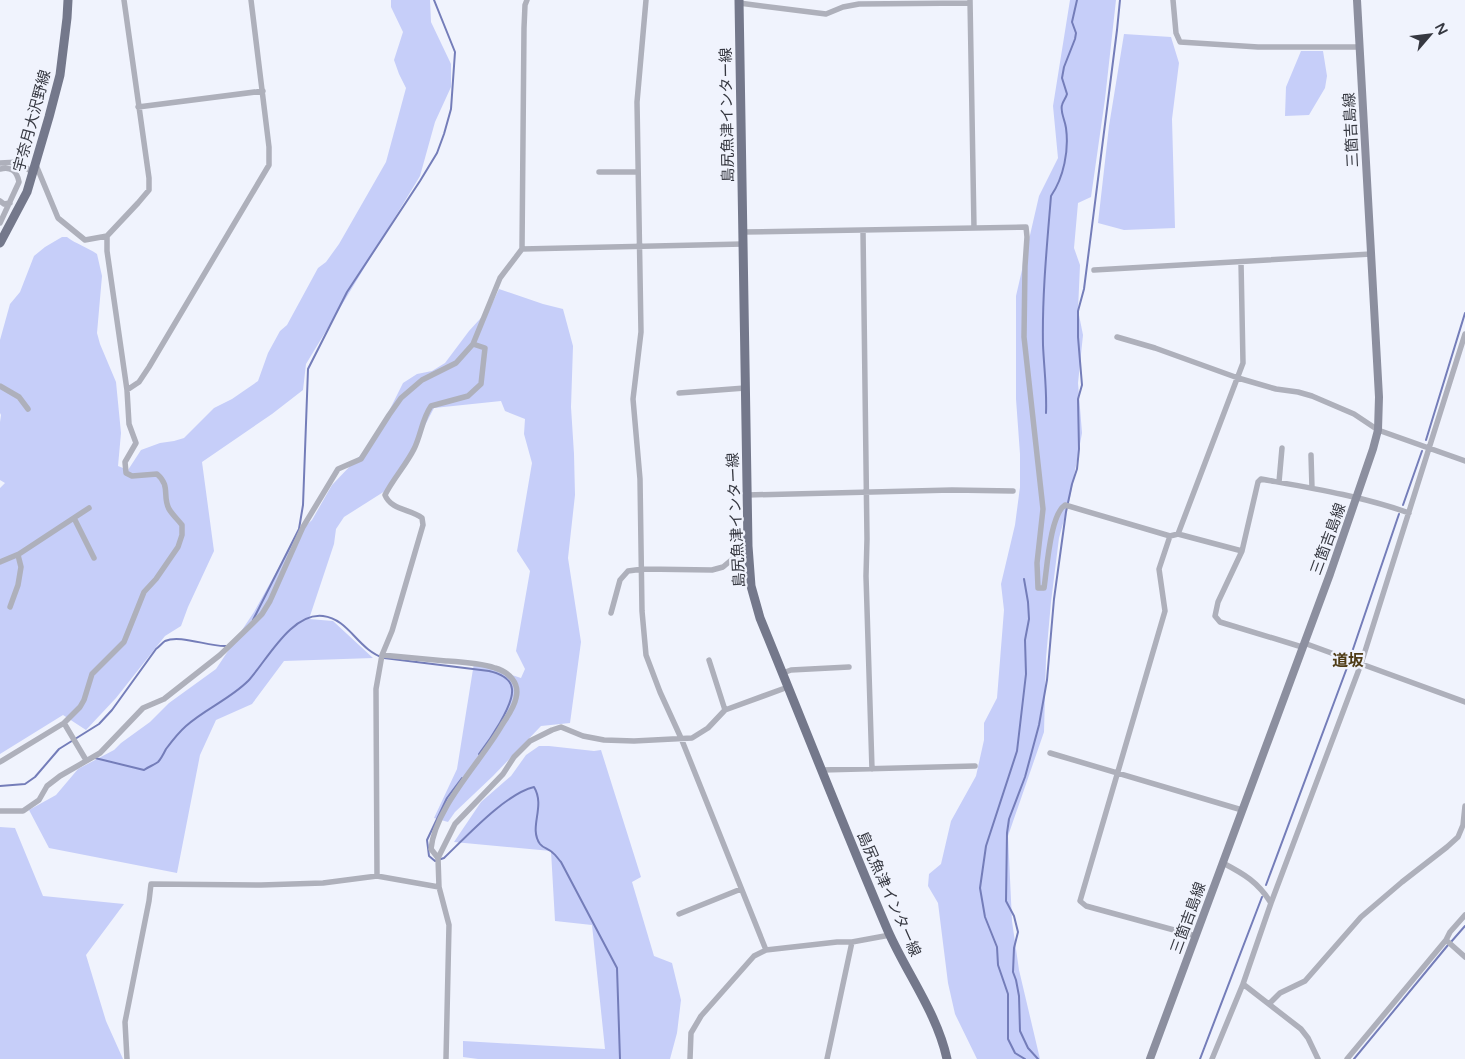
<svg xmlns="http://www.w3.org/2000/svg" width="1465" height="1059" font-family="'Varela Round','Noto Sans JP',sans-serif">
<rect width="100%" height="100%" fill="#f0f3fd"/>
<path fill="#c6cef9" d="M391 0H430L431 22 451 64V87L435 122 420 176 306 364 303 390 272 414 202 462 214 551 188 607 181 626 165 636 116 698 86 730 63 715 0 754V488L5 483 0 480V422L1 415 0 413V340L10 304 20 292 34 256 45 247 62 237H67C76 244 87 247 97 254L102 276 97 333 100 344 116 382 121 433 118 466 128 470 141 450 160 443 174 441 184 438 214 408 232 399 258 381 268 353 280 331 287 325 318 268 326 262 339 244 386 162 406 88 399 74 394 60 403 32 391 7Z
M1070 0H1116L1105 99 1091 197 1078 203 1074 248 1080 265 1078 310 1083 335 1078 383 1082 433 1070 498 1059 538 1051 602 1046 658 1044 732 1008 836 1012 921 1019 970 1040 1059H977L955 1014 948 983 938 903 928 886 929 874 941 864 951 821 976 776 984 740V723L997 698 1004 610 1001 584 1015 525 1020 487V454L1016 399V296L1039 196 1058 158 1053 106Z
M1124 34 1171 37 1179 63 1172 119 1175 228 1124 230 1098 223 1109 126Z
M1301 51H1323L1327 76 1325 88 1309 115 1285 116 1286 87Z
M499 289 543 304 563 309 573 346 571 407 574 454 575 495 568 558 581 642 570 723 541 726 493 776 455 812 448 822 434 818 457 769 474 663 521 678 525 669 516 651 530 571 517 551 532 463 524 434 525 419 505 411 501 401 434 408 412 450 385 491 344 517 336 529 334 544 309 619 333 621 373 658 284 661 252 704 216 720 200 755 177 873 49 848 29 810 56 795 78 769 114 750 121 743 150 722 169 703 216 669 254 612 298 533 312 520 332 485 374 441 403 383 417 374 432 371 445 363 469 331 490 308Z
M539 746H549L594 751 601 750 641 877 632 882 654 956 672 963 681 1000 677 1033 670 1059H478L463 1057V1041L605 1049 592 925 555 921 551 851 454 842 481 802 511 776 526 755Z
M0 827 15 828 43 896 124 904 86 955 106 1021 123 1059H0Z"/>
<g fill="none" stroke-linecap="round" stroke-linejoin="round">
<path stroke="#747db9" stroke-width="2" d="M1046 413C1047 390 1044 368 1043 345 1042 295 1047 245 1051 196 1064 177 1069 150 1066 128 1065 120 1060 112 1062 105 1063 101 1066 98 1067 94L1062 78 1064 67 1075 39 1076 33 1072 22 1077 0
M1426 440 1465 313
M1403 505 1422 451
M1024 579 1028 602 1029 619 1025 640 1026 674 1017 751 986 846 980 888 985 917 997 947 998 965 1008 994V1039L1015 1053 1025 1059
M253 620 299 529 303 505 308 369 347 292 420 181 437 153 444 134 451 109 455 52 434 0
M1351 655 1399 514
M95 758 144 770C148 767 154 765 158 762 161 759 164 753 166 749 172 741 178 733 186 726 205 709 230 699 248 681 266 662 291 612 323 616 349 619 358 650 384 658L489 671C498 673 511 678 512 689 514 705 489 741 479 754
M462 778 447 798 427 840 429 856 435 861 444 858C466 837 505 794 534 787 546 807 528 827 540 844 543 848 549 849 553 853 556 855 558 859 561 862L617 968 620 1059
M0 786 25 784 35 777 59 749 99 724 112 710 156 649C159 647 162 643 165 641 180 634 209 647 226 646
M1266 885 1348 665
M1451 942 1465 926
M1038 1059 1028 1048 1020 1031 1019 996 1016 980 1013 972 1014 948 1018 932 1014 916 1006 901 1007 833 1009 819 1025 777 1039 725 1047 680 1054 599 1066 512 1072 484 1077 469 1079 449 1078 399 1082 385 1078 337V311L1084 289 1117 30 1120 0
M1200 1059 1262 897
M1354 1059 1448 945"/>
<path stroke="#aeb0bb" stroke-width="5.5" d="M646 0 637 102 641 332 633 399 640 479 642 611 646 655 660 692 681 738 766 950
M970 0 974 228
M1173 0 1176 33 1180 42 1258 47H1360
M739 3 826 14 843 7 859 4 970 3
M138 107 263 91
M0 163 19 162 33 173
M36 165 58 218 85 240 107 236 138 203 149 190V178L124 0
M0 169C11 166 17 171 19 182L0 223
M599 172H638
M0 201 4 204 10 203
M863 231 867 539 866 576 872 769
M743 232 1026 227 1027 237 1025 266 1024 337 1043 509 1037 563 1038 588H1044C1047 569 1050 515 1065 505L1170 536 1178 534 1242 551
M107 236V251L127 390 139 382 149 367 269 165V147L251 0
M522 249 743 244
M1094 270 1371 254
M1117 337 1155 348 1238 378 1276 389 1298 392 1312 396 1354 414 1378 430 1465 461
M0 386 19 397 28 409
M679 393 745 388
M1311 455 1312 488
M1279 482 1282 448
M747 495 952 490 1013 491
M74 518 94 558
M1178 534 1243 363 1241 262
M1170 536 1159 569 1165 611 1080 901 1086 906 1196 936
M0 562 19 554 89 508
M10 607 18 585 21 567 18 555
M611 613 620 580 628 571 643 569 712 570 723 567 748 546
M1304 643 1465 702
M1302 647 1220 622 1215 616 1218 602 1242 551 1258 482 1261 479C1311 488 1361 496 1409 513
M382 655C403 657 425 659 446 661 462 662 480 663 495 668 509 672 520 683 516 698 514 708 507 717 502 725 481 762 435 807 431 849L438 858
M709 660 725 710
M783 673 791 670 849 667
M1050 753 1242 810
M86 760 64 723 80 707 84 700 92 674 124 642 144 592 156 579 178 547 182 535V525C178 520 172 514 169 509 162 496 171 486 157 474L132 476 126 473 125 462 136 443 129 424 127 390
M0 762 64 723
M822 770 975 766
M0 811H23L39 800 47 786 60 776 100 753 143 708 164 699 220 655 250 626 262 614 270 601 303 527 338 469 361 459 389 415 401 398 422 380 456 363 473 344 500 278 522 249 524 28 525 5 527 0
M1223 863C1244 874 1258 882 1271 903L1243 984 1301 1029 1308 1038 1318 1059
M377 876 376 689 382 655 392 631 423 525 422 518C410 509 391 510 385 495 393 479 406 465 414 449 421 435 422 419 431 406L468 396 481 384 485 348 473 344
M1271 903 1361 664 1465 334
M679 914 741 889
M1465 915 1450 932 1446 940 1465 957
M1269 1004 1280 993 1305 981 1361 917 1402 882 1447 847 1458 837 1463 825 1465 806
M127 1059 125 1022 149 901 151 884 261 885 323 883 377 876 439 887
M446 1059 449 925 439 887 438 858 455 824 503 774 514 757 530 741 552 730 561 727 583 736 604 740 634 741 692 738 708 728 725 710 788 687
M690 1059 691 1033 701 1016 754 956 766 950 837 942H852L890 935
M827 1059 852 942
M1212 1059 1243 984
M1347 1059 1446 940"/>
<path stroke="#8c8f9f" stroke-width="8" d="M1150 1059 1330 574 1373 449 1378 430 1379 397 1357 0"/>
<path stroke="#74788b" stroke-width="9" d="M739 0 748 546 751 586 760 618C803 723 844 828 888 931 907 974 937 1013 947 1059
M0 243 27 192 49 117 60 75 67 18 68 0"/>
</g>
<g text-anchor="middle" stroke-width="4.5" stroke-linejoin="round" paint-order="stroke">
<g font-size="15" fill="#363841" stroke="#f0f3fd">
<text transform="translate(727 115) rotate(-91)" y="5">島尻魚津インター線</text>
<text transform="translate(32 121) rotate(-75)" y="5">宇奈月大沢野線</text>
<text transform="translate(1351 130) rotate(-93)" y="5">三箇吉島線</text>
<text transform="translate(736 520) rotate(-93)" y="5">島尻魚津インター線</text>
<text transform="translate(1328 539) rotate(-70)" y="5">三箇吉島線</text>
<text transform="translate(889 894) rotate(66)" y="5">島尻魚津インター線</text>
<text transform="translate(1188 918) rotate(-70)" y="5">三箇吉島線</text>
</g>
<g font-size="16" font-weight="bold" fill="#4f3c16" stroke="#f0f3fd">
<text x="1348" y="666">道坂</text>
</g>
</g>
<g transform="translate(1430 35) rotate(62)" stroke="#f0f3fd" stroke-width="4" paint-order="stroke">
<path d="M0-4L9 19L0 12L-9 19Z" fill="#363841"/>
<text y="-8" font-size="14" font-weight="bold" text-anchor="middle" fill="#363841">N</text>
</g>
</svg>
